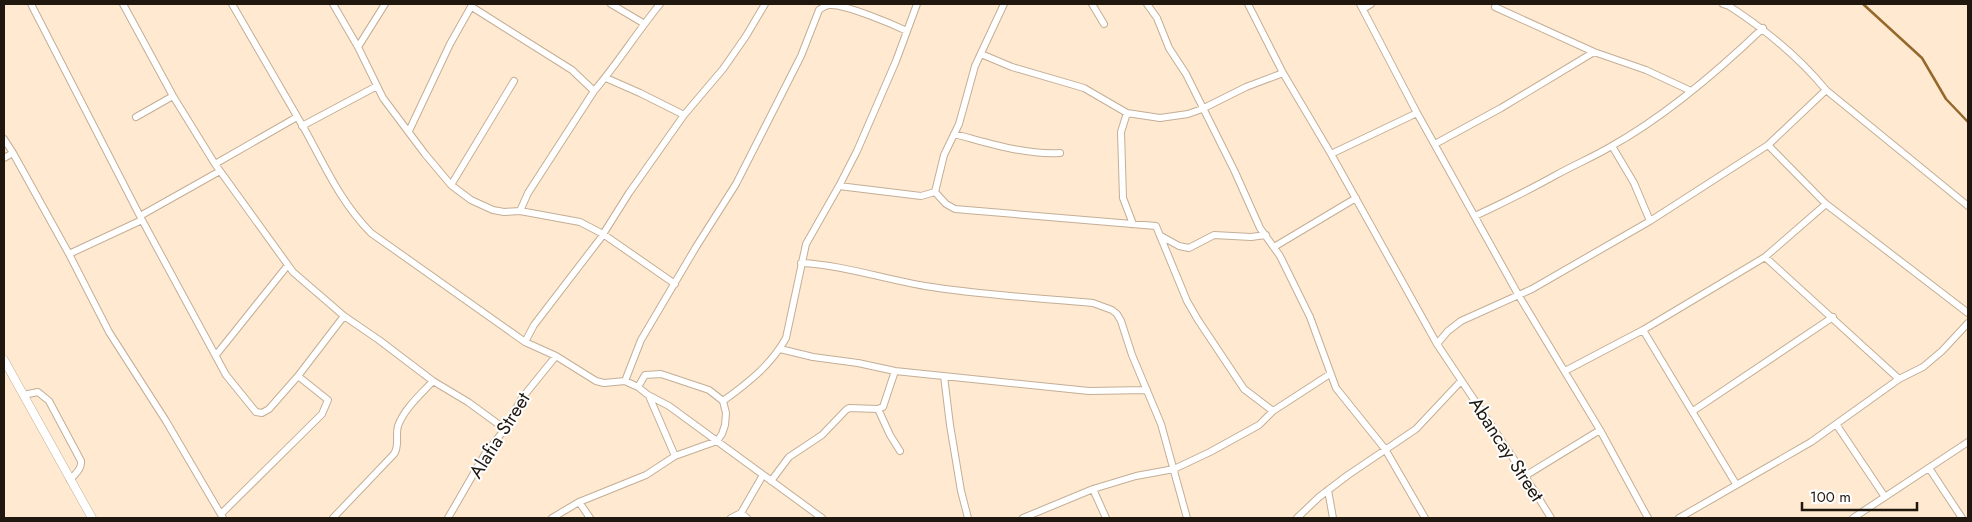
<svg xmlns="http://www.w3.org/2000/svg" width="1972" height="522" font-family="Jost,sans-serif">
<rect width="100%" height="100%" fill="#ffe9d0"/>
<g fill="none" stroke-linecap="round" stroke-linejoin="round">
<path stroke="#95682b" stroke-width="2.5" d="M1863 4 1922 58 1946 99 1968 122"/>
<g stroke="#c3ae96" stroke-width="8">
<path id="minor" d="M31 4 142 220 226 375 256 412 262 413 269 409 298 376 344 316
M123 4 173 96 215 164 293 272 344 316 379 340 433 381 468 402 505 429
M232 4C256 46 281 88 305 130 326 168 340 201 371 233L525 342 556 356 596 381 604 383 625 381 638 387 648 395 669 406 822 518
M333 4 358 47 383 98 425 154 451 185 471 200 493 210 504 212 520 211 580 222 603 234 675 284
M611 4 643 23
M1004 4 975 66 959 124 944 155 935 192 946 204 955 209 1156 226 1187 301 1198 320 1244 389 1273 411
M1092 4 1104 24
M1147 4 1157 18 1169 48 1186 74 1235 172 1260 228 1280 256 1310 317 1336 388 1385 449 1425 518
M1248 4 1283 73 1331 154
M1360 4 1417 113 1519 296 1600 430 1648 518
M1723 4 1729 6C1766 30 1798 56 1826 90L1968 206
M472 7 572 70 594 91
M1495 7 1594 52
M1363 9 1371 4
M358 47 385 4
M981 54 1012 67 1084 88 1127 113 1160 118 1188 114 1202 109 1246 87 1283 73
M606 78 640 93 684 115
M1127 113 1121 132 1123 198 1133 224
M1417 113 1331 154 1437 344 1525 476 1551 518
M136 117 173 96
M302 126 377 86
M409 131 450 44 472 5
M954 134C989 143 1024 155 1060 153
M4 139 13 153 4 158
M1435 144 1501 108 1594 52 1646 70 1691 91
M1768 145 1826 204 1968 313
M1612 146 1634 183 1650 221
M13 153 69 254 109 332 166 421 223 518
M215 164 297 117
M451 185 514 81
M839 186 921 196 935 192
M520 211 528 193 594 91C618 63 637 32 660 4
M140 216 220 171
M1475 216C1503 203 1529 190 1556 175 1574 165 1593 157 1610 147 1666 116 1717 72 1763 28
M1161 236 1179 246 1189 248 1214 235 1251 237 1266 235
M1274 247 1356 198
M69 254 142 220
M1765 257 1899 379
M801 263C843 265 883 279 925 286 981 295 1037 298 1093 303L1112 310 1117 314 1121 321 1132 355 1161 424 1187 518
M1643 330 1736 484
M525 342 534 325 600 239 629 193 684 115 723 69 746 36 765 4
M1437 344 1448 331 1461 321 1532 289 1650 221 1768 145 1826 90
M780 349 813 357 858 363 895 371 1089 391 1147 390
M216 355 288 265
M1565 371 1643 330 1765 257 1826 204
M944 376 950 425 961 491 968 518
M625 381 641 340 696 247 736 184 801 56 819 10C823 7 826 5 830 5 845 4 892 24 907 31
M23 395 38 392 49 401 81 461C82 469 75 474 70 480
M649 396 675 456
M723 401C748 383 771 365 786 338L806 244 839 186 857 151 896 61 917 4
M878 409 890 435 900 451
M1693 411 1833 317
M1836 424 1885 497
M1929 468 1962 518
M1525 476 1600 430
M771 481 789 457 822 435 846 410 849 408 878 409 883 407 895 371
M1093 489 1106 518
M1328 490 1333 518
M579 502 590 518
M741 513 747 518
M221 514 322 414 328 400 298 376
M333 518 394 454C400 445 395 436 398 426 404 409 421 394 433 381
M448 518 485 454 505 429 522 398 556 356
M552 518 579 502 646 475 675 456 717 441 722 434 725 425 726 413 723 401 709 390 661 374 645 375 638 387
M731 518 741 513 763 475
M1023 518 1093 489 1136 476 1174 469 1210 452 1259 425 1273 411 1330 374
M1297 518 1319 497 1348 475 1416 429 1461 381
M1679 518 1811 442 1899 379 1923 367 1942 351 1968 323
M1853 518 1968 442"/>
</g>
<g stroke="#c3ae96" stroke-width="9">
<path id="tertiary" d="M4 360 92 518"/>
</g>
<use href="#minor" stroke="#fff" stroke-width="6"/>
<use href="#tertiary" stroke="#fff" stroke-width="8"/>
</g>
<g text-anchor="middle" stroke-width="4" stroke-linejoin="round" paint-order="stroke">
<g font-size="19" fill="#20180f" stroke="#fff">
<text transform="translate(499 435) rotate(-58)" y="7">Alafia Street</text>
<text transform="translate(1507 449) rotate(57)" y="7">Abancay Street</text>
</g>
</g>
<rect width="1972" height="522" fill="none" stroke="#20180f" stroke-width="10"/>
<path d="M1802 502v8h115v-8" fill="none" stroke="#20180f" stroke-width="2.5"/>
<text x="1810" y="502" font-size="15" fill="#20180f" stroke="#ffffff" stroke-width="4" paint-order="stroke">100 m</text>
</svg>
